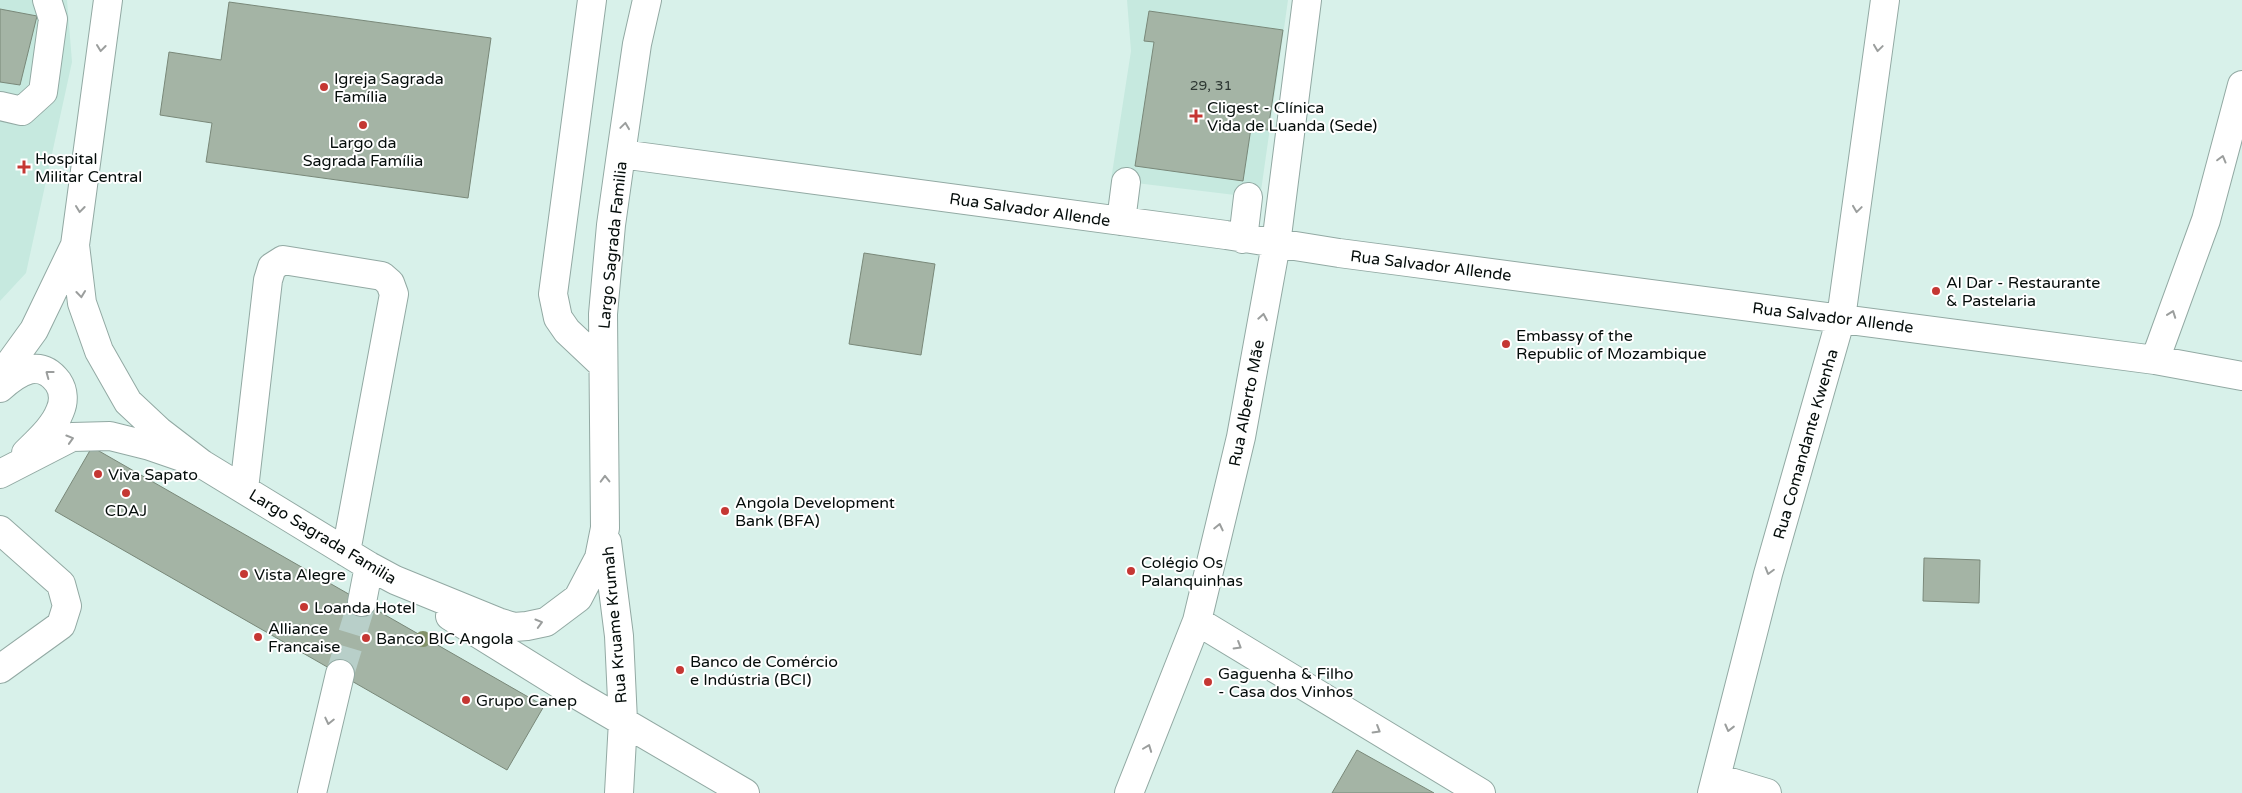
<svg xmlns="http://www.w3.org/2000/svg" width="2242" height="793" font-family="'Varela Round',sans-serif">
<rect width="100%" height="100%" fill="#d8f1ea"/>
<path fill="#c6e9df" d="M0 0H67L72 62 26 273 0 301Z
M1127 0H1288L1260 198 1111 180 1131 51Z"/>
<path fill="#a4b4a5" stroke="#798879" d="M229 2 491 38 468 198 206 162 212 123 160 115 169 52 221 60Z
M0 9 37 16 20 85 0 82Z
M1149 11 1283 30 1268 130 1251 128 1243 181 1135 166 1154 42 1144 41Z
M864 253 935 264 921 355 849 344Z
M92 447 544 706 507 770 55 511Z
M1924 558 1980 560 1979 603 1923 601Z
M1357 750 1434 793H1332Z"/>
<g fill="none" stroke-linecap="round" stroke-linejoin="round">
<path stroke="#b8cfc9" stroke-width="28" stroke-dasharray="28 14" stroke-linecap="butt" d="M340 674 362 602"/>
<g stroke="#92a9a3" stroke-width="30">
<path id="minor" d="M108 0 75 245 82 303 99 351 128 402 159 431 202 464 369 566 395 580 498 622 514 627 527 626 546 622 578 598 599 558 605 528 603 314 611 225 621 154 637 44 647 0
M592 0 553 294 558 318 567 331 602 364
M0 106 22 111 43 92 53 19 47 0
M621 154 1226 235 1339 253 2155 360 2242 376
M1121 221 1126 182
M1243 239 1248 197
M2155 360 2206 220 2242 85
M0 377 34 330 75 245
M0 388C19 371 40 358 58 382 64 391 64 402 60 411 54 427 38 441 26 453
M0 474 72 437 110 436 150 446 182 457
M244 489 268 280 272 267 283 260 382 276 390 283 394 294 346 552
M0 530 61 584 67 606 61 625 0 669
M607 542 619 636 623 721 619 793
M362 602 369 566
M450 616 574 693 745 793
M1197 621 1481 793
M1717 778 1767 793
M312 793 340 674
M1129 793 1197 621 1241 437 1276 244 1307 0
M1712 793 1768 574 1841 318 1885 0"/>
</g>
<use href="#minor" stroke="#fff" stroke-width="28"/>
</g>
<circle fill="#829169" cx="423" cy="639" r="8"/>
<defs><path id="oneway-chevron" d="M-2-3.5L2.5 0L-2 3.5" fill="none" stroke-width="1.6" stroke-linecap="round" stroke-linejoin="round" transform="scale(1.25)"/></defs>
<g stroke="#9b9e9d">
<use href="#oneway-chevron" transform="translate(101 48) rotate(97)"/>
<use href="#oneway-chevron" transform="translate(1878 48) rotate(98)"/>
<use href="#oneway-chevron" transform="translate(625 126) rotate(-82)"/>
<use href="#oneway-chevron" transform="translate(2222 159) rotate(-75)"/>
<use href="#oneway-chevron" transform="translate(80 209) rotate(97)"/>
<use href="#oneway-chevron" transform="translate(1857 209) rotate(98)"/>
<use href="#oneway-chevron" transform="translate(81 294) rotate(84)"/>
<use href="#oneway-chevron" transform="translate(2172 314) rotate(-70)"/>
<use href="#oneway-chevron" transform="translate(1263 317) rotate(-80)"/>
<use href="#oneway-chevron" transform="translate(49 374) rotate(-143)"/>
<use href="#oneway-chevron" transform="translate(70 439) rotate(-17)"/>
<use href="#oneway-chevron" transform="translate(605 479) rotate(-91)"/>
<use href="#oneway-chevron" transform="translate(1219 527) rotate(-77)"/>
<use href="#oneway-chevron" transform="translate(1769 571) rotate(106)"/>
<use href="#oneway-chevron" transform="translate(539 623) rotate(-16)"/>
<use href="#oneway-chevron" transform="translate(1238 646) rotate(31)"/>
<use href="#oneway-chevron" transform="translate(329 721) rotate(103)"/>
<use href="#oneway-chevron" transform="translate(1729 728) rotate(104)"/>
<use href="#oneway-chevron" transform="translate(1377 730) rotate(31)"/>
<use href="#oneway-chevron" transform="translate(1148 748) rotate(-69)"/>
</g>
<g fill="#c53733" stroke="#fff" stroke-width="2">
<circle cx="324" cy="87" r="5"/>
<path d="M1193.5 108.5h5v5h5v5h-5v5h-5v-5h-5v-5h5z"/>
<circle cx="363" cy="125" r="5"/>
<path d="M21.5 159.5h5v5h5v5h-5v5h-5v-5h-5v-5h5z"/>
<circle cx="1936" cy="291" r="5"/>
<circle cx="1506" cy="344" r="5"/>
<circle cx="98" cy="474" r="5"/>
<circle cx="126" cy="493" r="5"/>
<circle cx="725" cy="511" r="5"/>
<circle cx="1131" cy="571" r="5"/>
<circle cx="244" cy="574" r="5"/>
<circle cx="304" cy="607" r="5"/>
<circle cx="258" cy="637" r="5"/>
<circle cx="366" cy="638" r="5"/>
<circle cx="680" cy="670" r="5"/>
<circle cx="1208" cy="682" r="5"/>
<circle cx="466" cy="700" r="5"/>
</g>
<g text-anchor="middle" stroke-width="4" stroke-linejoin="round" paint-order="stroke">
<g font-size="14" fill="#2d3732">
<text x="1211" y="90">29, 31</text>
</g>
<g font-size="16" fill="#050d0b" stroke="#fff" text-anchor="start">
<text x="334" y="84">Igreja Sagrada<tspan x="334" dy="18">Família</tspan></text>
<text x="1207" y="113">Cligest - Clínica<tspan x="1207" dy="18">Vida de Luanda (Sede)</tspan></text>
<text x="363" y="148" text-anchor="middle">Largo da<tspan x="363" dy="18">Sagrada Família</tspan></text>
<text x="35" y="164">Hospital<tspan x="35" dy="18">Militar Central</tspan></text>
<text x="1946" y="288">Al Dar - Restaurante<tspan x="1946" dy="18">&amp; Pastelaria</tspan></text>
<text x="1516" y="341">Embassy of the<tspan x="1516" dy="18">Republic of Mozambique</tspan></text>
<text x="108" y="480">Viva Sapato</text>
<text x="735" y="508">Angola Development<tspan x="735" dy="18">Bank (BFA)</tspan></text>
<text x="126" y="516" text-anchor="middle">CDAJ</text>
<text x="1141" y="568">Colégio Os<tspan x="1141" dy="18">Palanquinhas</tspan></text>
<text x="254" y="580">Vista Alegre</text>
<text x="314" y="613">Loanda Hotel</text>
<text x="268" y="634">Alliance<tspan x="268" dy="18">Francaise</tspan></text>
<text x="376" y="644">Banco BIC Angola</text>
<text x="690" y="667">Banco de Comércio<tspan x="690" dy="18">e Indústria (BCI)</tspan></text>
<text x="1218" y="679">Gaguenha &amp; Filho<tspan x="1218" dy="18">- Casa dos Vinhos</tspan></text>
<text x="476" y="706">Grupo Canep</text>
</g>
<g font-size="16" fill="#050d0b" stroke="#fff">
<text transform="translate(1030 209) rotate(8)" y="6">Rua Salvador Allende</text>
<text transform="translate(612 245) rotate(-84)" y="6">Largo Sagrada Familia</text>
<text transform="translate(1431 265) rotate(7)" y="6">Rua Salvador Allende</text>
<text transform="translate(1833 317) rotate(7)" y="6">Rua Salvador Allende</text>
<text transform="translate(1246 403) rotate(-79)" y="6">Rua Alberto Mãe</text>
<text transform="translate(1805 444) rotate(-74)" y="6">Rua Comandante Kwenha</text>
<text transform="translate(323 536) rotate(31)" y="6">Largo Sagrada Familia</text>
<text transform="translate(614 625) rotate(-95)" y="6">Rua Kruame Krumah</text>
</g>
</g>
</svg>
